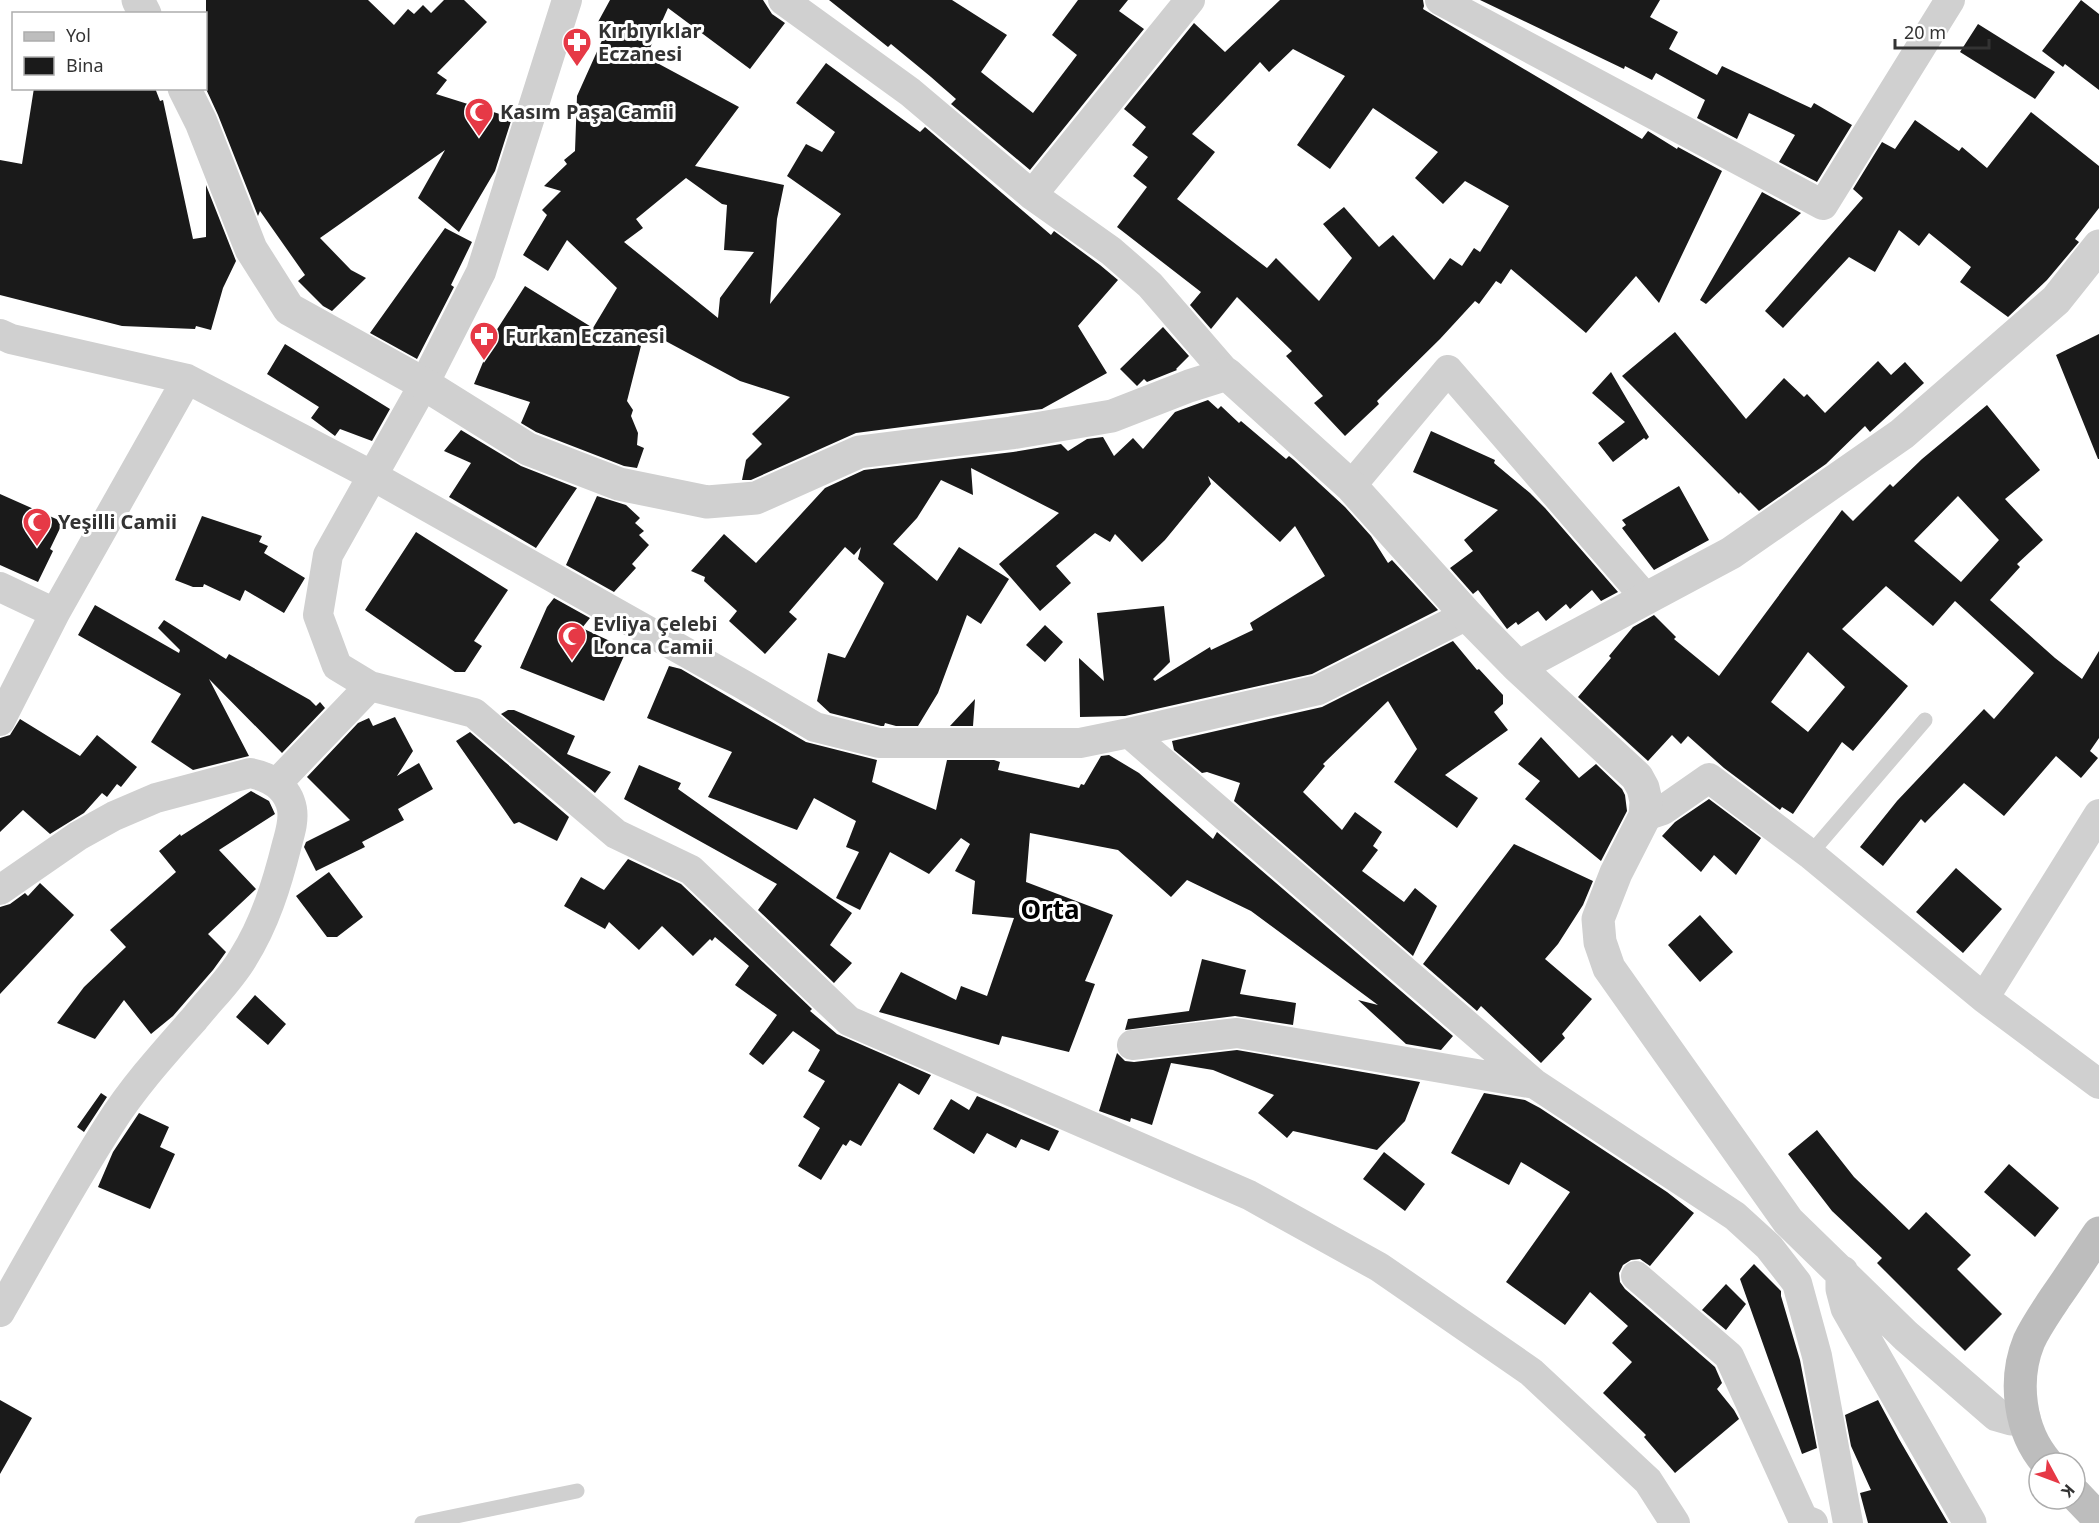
<svg xmlns="http://www.w3.org/2000/svg" width="2099" height="1523" font-family="'Noto Sans',sans-serif">
<rect width="100%" height="100%" fill="#fff"/>
<path fill="#1a1a1a" fill-rule="evenodd" d="M206 0H368L394 25 408 9 414 14 423 5 431 13 444 0H464L487 22 437 73 447 80 436 94 512 118 495 171 459 232 418 198 445 150 320 238 351 270 366 278 332 311 323 306 298 281 305 275 260 211 258 216 218 115 206 89Z
M610 0H763L772 14 785 23 750 69 668 8 646 57 739 107 695 166 784 185 777 219 770 304 841 214 787 176 806 144 822 152 835 132 796 103 826 63 920 132 925 127 1051 235 1054 231 1100 265 1118 280 1078 326 1107 373 1042 409 856 433 751 480H742L746 460 762 444 752 434 790 397 740 381 645 330 627 401 633 410 631 416 638 433 637 445 644 448 637 468 624 466 536 432 521 423 530 402 474 384 496 331 525 286 593 328 617 288 567 240 548 271 523 255 547 215 542 210 561 191 544 186 567 164 564 160 575 151 577 96 608 27 598 22ZM686 178 722 204 727 205 724 250 754 252 720 298 718 318 624 242 643 228 636 219Z
M829 0H952L1007 35 981 72 1033 113 1077 55 1052 35 1078 0H1128L1119 11 1144 29 1030 170 951 104 956 99 931 77 891 44 888 47Z
M1280 0H1423L1424 6 1423 9 1642 139 1648 131 1677 149 1678 147 1722 171 1659 303 1636 276 1586 333 1511 269 1501 284 1496 281 1479 304 1475 301 1440 339 1377 401 1379 404 1345 436 1314 403 1323 396 1286 356 1292 351 1237 297 1211 329 1190 305 1201 292 1117 227 1147 187 1133 176 1148 157 1132 145 1146 127 1124 109 1194 23 1225 52ZM1293 49 1345 76 1297 145 1330 169 1373 108 1438 152 1415 178 1443 204 1465 181 1509 206 1480 252 1474 248 1462 266 1450 258 1434 280 1393 235 1379 247 1344 207 1323 224 1352 258 1319 301 1276 258 1267 268 1177 199 1215 152 1192 134 1260 62 1269 72Z
M1480 0H1660L1650 17 1678 32 1669 49 1717 75 1722 66 1811 108 1814 103 1852 125 1817 182 1779 162 1795 135 1749 113 1737 139 1697 118 1705 100 1656 73 1652 80 1625 66 1624 69Z
M2081 0 2099 14V90L2065 64 2063 67 2042 51Z
M1978 24 2055 72 2035 99 1960 52Z
M34 88H155L160 101 163 100 193 239 206 237V185L236 261 223 288 211 330 196 326 195 329 122 326 0 295V160L22 164Z
M2031 112 2099 166V208L2075 239 2079 242 2047 280 2008 317 1960 282 1971 267 1929 233 1919 246 1899 230 1875 272 1849 257 1783 328 1765 311 1863 198 1853 189 1882 142 1895 149 1915 120 1959 151 1962 147 1987 168Z
M1762 192 1801 213 1706 304 1700 300Z
M445 228 472 242 451 285 454 287 417 359 370 333Z
M1163 327 1189 356 1176 369 1177 370 1147 382 1144 379 1137 386 1120 369Z
M1675 332 1746 419 1784 378 1804 397 1807 394 1825 413 1878 361 1891 375 1905 362 1924 383 1870 432 1865 426 1826 464 1759 511 1740 492 1739 494 1622 376Z
M2099 334V459H2098L2056 355Z
M285 344 390 409 372 441 340 429 335 436 311 418 319 407 267 374Z
M1611 372 1649 437 1646 440 1644 438 1613 462 1598 443 1625 422 1592 393Z
M1208 400 1218 409 1221 406 1239 423 1241 421 1286 459 1289 456 1294 460 1345 507 1371 536 1388 563 1392 560 1438 610 1312 674 1125 716 1080 717 1079 658 1104 681 1097 613 1164 606 1170 662 1153 679 1155 681 1210 647 1211 650 1253 630 1250 623 1325 576 1295 526 1280 542 1208 476 1211 484 1165 540 1142 562 1115 534 1110 542 1095 533 1056 566 1071 583 1040 611 999 564 1059 513 971 468 973 495 941 480 917 518 893 544 937 581 959 547 1009 579 981 624 967 615 938 693 918 726H896L885 723 884 726H881L830 713 817 701 828 653 845 658 884 583 858 559 861 547 854 555 845 547 789 612 797 619 765 654 729 621 737 611 704 581 705 577 691 571 724 534 756 563 825 488 864 470 1013 452 1061 444 1068 451 1087 439 1103 437 1114 456 1133 438 1143 449 1175 412Z
M1987 405 2040 470 2005 499 2043 540 2017 564 2020 567 1990 600 2055 658 2082 679 2099 651V738L2090 751 2098 758 2081 778 2056 756 2004 816 1964 783 1925 823 1921 819 1883 866 1860 847 1897 801 1984 709 1994 719 2034 673 1955 601 1933 626 1886 586 1842 629 1908 686 1853 751 1842 742 1793 814 1782 807 1780 810 1724 768 1688 736 1681 744 1672 735 1648 761 1578 697 1611 658 1609 656 1633 627 1654 615 1676 637 1674 639 1719 676 1842 510 1853 521 1890 484 1893 487 1922 459ZM1958 496 1999 540 1961 582 1914 541ZM1808 652 1845 687 1808 732 1771 702Z
M461 430 521 466 577 488 536 548 449 497 471 463 444 451Z
M1431 431 1495 460 1494 463 1530 493 1545 508 1618 592 1601 601 1592 590 1570 609 1566 604 1546 621 1538 611 1518 625 1516 622 1507 629 1478 590 1473 594 1450 568 1473 551 1464 540 1498 510 1413 472Z
M1679 486 1709 540 1654 570 1622 528 1626 525 1622 520Z
M0 494 63 522 50 549 53 551 38 582 0 565Z
M597 496 626 505 640 518 635 523 644 531 639 535 649 545 632 564 636 568 614 592 566 565Z
M202 516 262 536 259 542 268 546 264 553 305 578 284 613 245 590 240 601 204 584 203 587H193L175 580Z
M416 532 508 590 474 641 482 646 465 672H455L365 610Z
M554 598 590 618 582 628 627 649 604 701 520 668 547 607Z
M95 605 179 653 180 650 158 628 164 620 226 659 229 654 310 700 316 706 320 702 325 708 282 753 209 679 249 756 193 770 151 742 181 694 78 635Z
M1045 625 1063 642 1045 662 1026 645Z
M1453 641 1477 670 1479 669 1503 695V704L1494 712 1508 730 1445 775 1478 798 1457 828 1394 782 1417 749 1388 701 1323 764 1325 766 1303 792 1342 830 1355 812 1382 832 1373 846 1378 850 1362 871 1404 902 1415 888 1437 906 1413 956 1234 801 1240 783 1207 772 1202 773 1174 750 1172 741 1322 707Z
M669 666 681 669 806 742 877 760 872 782 936 810 947 760H994L1000 762 998 770 1079 788 1081 784 1084 785 1101 756 1109 755 1139 773 1213 839 1217 832 1453 1036 1441 1050 1406 1044 1358 1000 1378 1005 1251 911 1187 880 1171 897 1118 850 1030 833 1026 882 1113 915 1085 981 1095 984 1069 1052 1002 1036 999 1045 879 1012 901 972 956 1000 961 986 987 996 1014 918 972 914 975 881 955 871 970 844 961 838 929 874 890 852 860 910 836 898 859 852 846 847 856 821 814 798 797 830 708 797 732 752 647 718Z
M975 699 973 726H950Z
M508 710H514L575 736 567 754 611 772 595 793 501 714Z
M395 717 413 751 397 776 419 763 433 789 398 809 404 820 362 842 365 847 316 871 304 847 306 842 350 820 307 777 358 723 369 718 373 726Z
M20 719 80 756 97 735 137 767 121 787 117 784 107 797 102 793 84 813 50 834 23 810 0 832V738L10 735Z
M470 732 569 817 557 841 519 822 514 824 456 741Z
M1541 737 1579 778 1596 764 1622 789 1625 795 1627 811 1601 861 1525 799 1540 781 1518 764Z
M639 765 681 783 678 789 852 913 830 945 852 963 834 983 758 910 777 884 624 799Z
M251 791 269 801 275 814 219 850 256 889 208 934 226 952 213 970 173 1016 151 1034 124 1000 95 1039 57 1023 84 987 126 947 110 930 176 872 159 851 180 834 181 836Z
M1709 799 1761 838 1736 875 1714 855 1701 872 1662 836 1675 822Z
M1514 844 1593 881 1583 905 1558 944 1545 959 1592 999 1562 1034 1565 1038 1541 1063 1481 1006 1477 1011 1423 964Z
M628 859 681 884 812 1009 810 1011 837 1034 931 1075 919 1095 899 1083 861 1146 850 1140 846 1146 843 1144 821 1180 798 1166 820 1128 803 1117 825 1081 808 1071 820 1050 793 1031 763 1065 749 1054 777 1015 735 985 749 966 715 937 712 941 710 939 693 956 662 926 639 950 609 922 605 929 564 906 581 877 604 890Z
M1956 868 2002 909 1963 953 1916 912Z
M329 872 363 917 337 937H327L296 896Z
M40 883 74 915 0 994V907L10 904 25 893 28 896Z
M1700 915 1733 952 1700 982 1668 945Z
M1202 959 1246 970 1240 994 1296 1003 1293 1025 1235 1016 1125 1030 1128 1019 1189 1011Z
M255 995 286 1024 268 1045 236 1017Z
M1237 1050 1420 1082 1405 1121 1377 1150 1293 1131 1287 1138 1258 1113 1274 1095 1213 1070 1171 1063 1152 1125 1131 1118 1130 1122 1099 1111 1117 1053 1125 1061 1134 1062Z
M101 1093 107 1097 84 1132 77 1127Z
M1484 1093 1525 1100 1540 1108 1667 1192 1694 1213 1650 1266 1640 1259 1631 1260 1623 1265 1619 1273 1620 1282 1625 1289 1715 1367 1722 1383 1717 1389 1734 1410 1739 1419 1675 1473 1644 1437 1646 1435 1603 1393 1632 1362 1612 1343 1628 1326 1590 1292 1565 1325 1506 1282 1570 1192 1521 1162 1509 1185 1451 1153Z
M977 1096 1059 1131 1049 1151 1021 1139 1016 1148 987 1133 974 1154 933 1129 951 1099 969 1110Z
M139 1113 169 1127 160 1147 175 1154 150 1209 98 1187 113 1152Z
M1817 1130 1854 1177 1909 1230 1926 1212 1971 1255 1957 1269 2002 1314 1965 1351 1877 1263 1882 1258 1832 1211 1788 1154Z
M1384 1152 1425 1184 1405 1211 1363 1179Z
M2009 1164 2059 1208 2035 1237 1984 1192Z
M1754 1264 1781 1291V1296L1800 1360 1817 1448 1802 1454 1740 1279Z
M1726 1284 1746 1304 1726 1330 1702 1310Z
M0 1400 32 1418 0 1474Z
M1878 1400 1899 1439 1948 1523H1868L1860 1493 1871 1490 1851 1446 1845 1415Z"/>
<g fill="none" stroke-linecap="round" stroke-linejoin="round">
<path stroke="#d0d0d0" stroke-width="15" d="M1810 854 1925 720
M422 1523 577 1491"/>
<path stroke="#d0d0d0" stroke-width="30" d="M567 0 481 272 424 384 328 555 318 615 337 666 370 686 474 713 616 834 691 870 849 1021 1249 1195 1379 1267 1531 1372 1648 1481 1675 1523
M783 0 910 92 1032 195 1111 251 1150 285 1227 374
M1440 0 1823 205 1950 0
M1032 195 1190 0
M0 334 11 339 187 379 373 476 742 684 815 727 879 743H1080L1129 733 1318 690 1467 615
M1351 486 1448 370 1645 597
M0 587 55 613
M0 721 55 613 187 379
M1129 733 1535 1084
M277 783 370 686
M1645 816 1663 810 1709 778 1810 854 1984 998 2099 1084
M0 890 78 836 114 816 156 798 250 773C270 777 288 787 292 809 294 821 290 833 287 844 277 884 265 923 243 958 230 980 211 998 195 1018 165 1052 134 1086 110 1124 71 1185 36 1249 0 1312
M1984 998 2099 814
M1132 1045 1237 1033 1535 1084 1735 1216 1769 1247 1797 1283 1817 1356 1848 1523
M1636 1276 1729 1356 1803 1519 1813 1523"/>
<path stroke="#d0d0d0" stroke-width="33" d="M138 0 145 14
M184 88 201 122 251 249 289 309 424 384 528 449 619 484 707 502 756 498 859 452 1011 433 1112 416 1189 386 1227 374 1351 486 1467 615 1518 667 1637 777 1643 788 1646 801 1645 816 1616 873 1598 919 1600 942 1609 968 1788 1221 1906 1336 1997 1415 2011 1419 2024 1418
M1518 667 1731 553 1902 434 2056 300 2099 246
M1842 1272V1289L1847 1308 1970 1523"/>
<path stroke="#bdbdbd" stroke-width="33" d="M2047 1463C2019 1431 2013 1380 2029 1341 2036 1326 2046 1312 2055 1298 2070 1277 2084 1255 2099 1233
M2075 1494 2099 1519"/>
</g>
<defs>
<g id="pharmacy-pin" transform="scale(1.5)"><path d="M0 17L-7.5 6A9.5 9.5 0 1 1 7.5 6Z" fill="#e63946" stroke="#fff"/><path d="M-2-6h4v4h4v4h-4v4h-4v-4h-4v-4h4Z" fill="#fff"/></g>
<g id="mosque-pin" transform="scale(1.5)"><path d="M0 17L-7.5 6A9.5 9.5 0 1 1 7.5 6Z" fill="#e63946" stroke="#fff"/><path d="M3.5-4.9A6 6 0 1 0 3.5 4.9A5 5 0 1 1 3.5-4.9Z" fill="#fff"/></g>
</defs>
<g fill-rule="evenodd">
<use href="#pharmacy-pin" x="577" y="42"/>
<use href="#mosque-pin" x="479" y="112"/>
<use href="#pharmacy-pin" x="484" y="336"/>
<use href="#mosque-pin" x="37" y="522"/>
<use href="#mosque-pin" x="572" y="636"/>
</g>
<g text-anchor="middle" stroke-width="6" stroke-linejoin="round" paint-order="stroke">
<g font-size="20" font-weight="bold" fill="#333" stroke="#fff" text-anchor="start">
<text x="598" y="38">Kırbıyıklar<tspan x="598" dy="23">Eczanesi</tspan></text>
<text x="500" y="119">Kasım Paşa Camii</text>
<text x="505" y="343">Furkan Eczanesi</text>
<text x="58" y="529">Yeşilli Camii</text>
<text x="593" y="631">Evliya Çelebi<tspan x="593" dy="23">Lonca Camii</tspan></text>
</g>
<g font-size="26" font-weight="bold" fill="#000" stroke="#fff">
<text x="1050" y="919">Orta</text>
</g>
</g>
<rect x="12" y="12" width="195" height="78" fill="#ffffff" stroke="#adadad" stroke-width="1.5"/>
<rect x="24" y="32" width="30" height="9" fill="#bdbdbd" stroke="#adadad" stroke-width="1.5"/>
<text x="66" y="42" font-size="18" fill="#333333">Yol</text>
<rect x="24" y="57" width="30" height="18" fill="#1a1a1a" stroke="#adadad" stroke-width="1.5"/>
<text x="66" y="72" font-size="18" fill="#333333">Bina</text>
<g transform="translate(2057 1481) rotate(131)"><circle r="28" fill="#ffffff" stroke="#adadad" stroke-width="1.5"/>
<path d="M0-4.5L10 22L0 15L-10 22Z" fill="#e63946"/>
<text y="-9" font-size="16" font-weight="bold" text-anchor="middle" fill="#333333">K</text>
</g>
<path d="M1895 39v9h94v-9" fill="none" stroke="#333333" stroke-width="3"/>
<text x="1904" y="39" font-size="18" fill="#333333" stroke="#ffffff" stroke-width="4.5" paint-order="stroke">20 m</text>
</svg>
